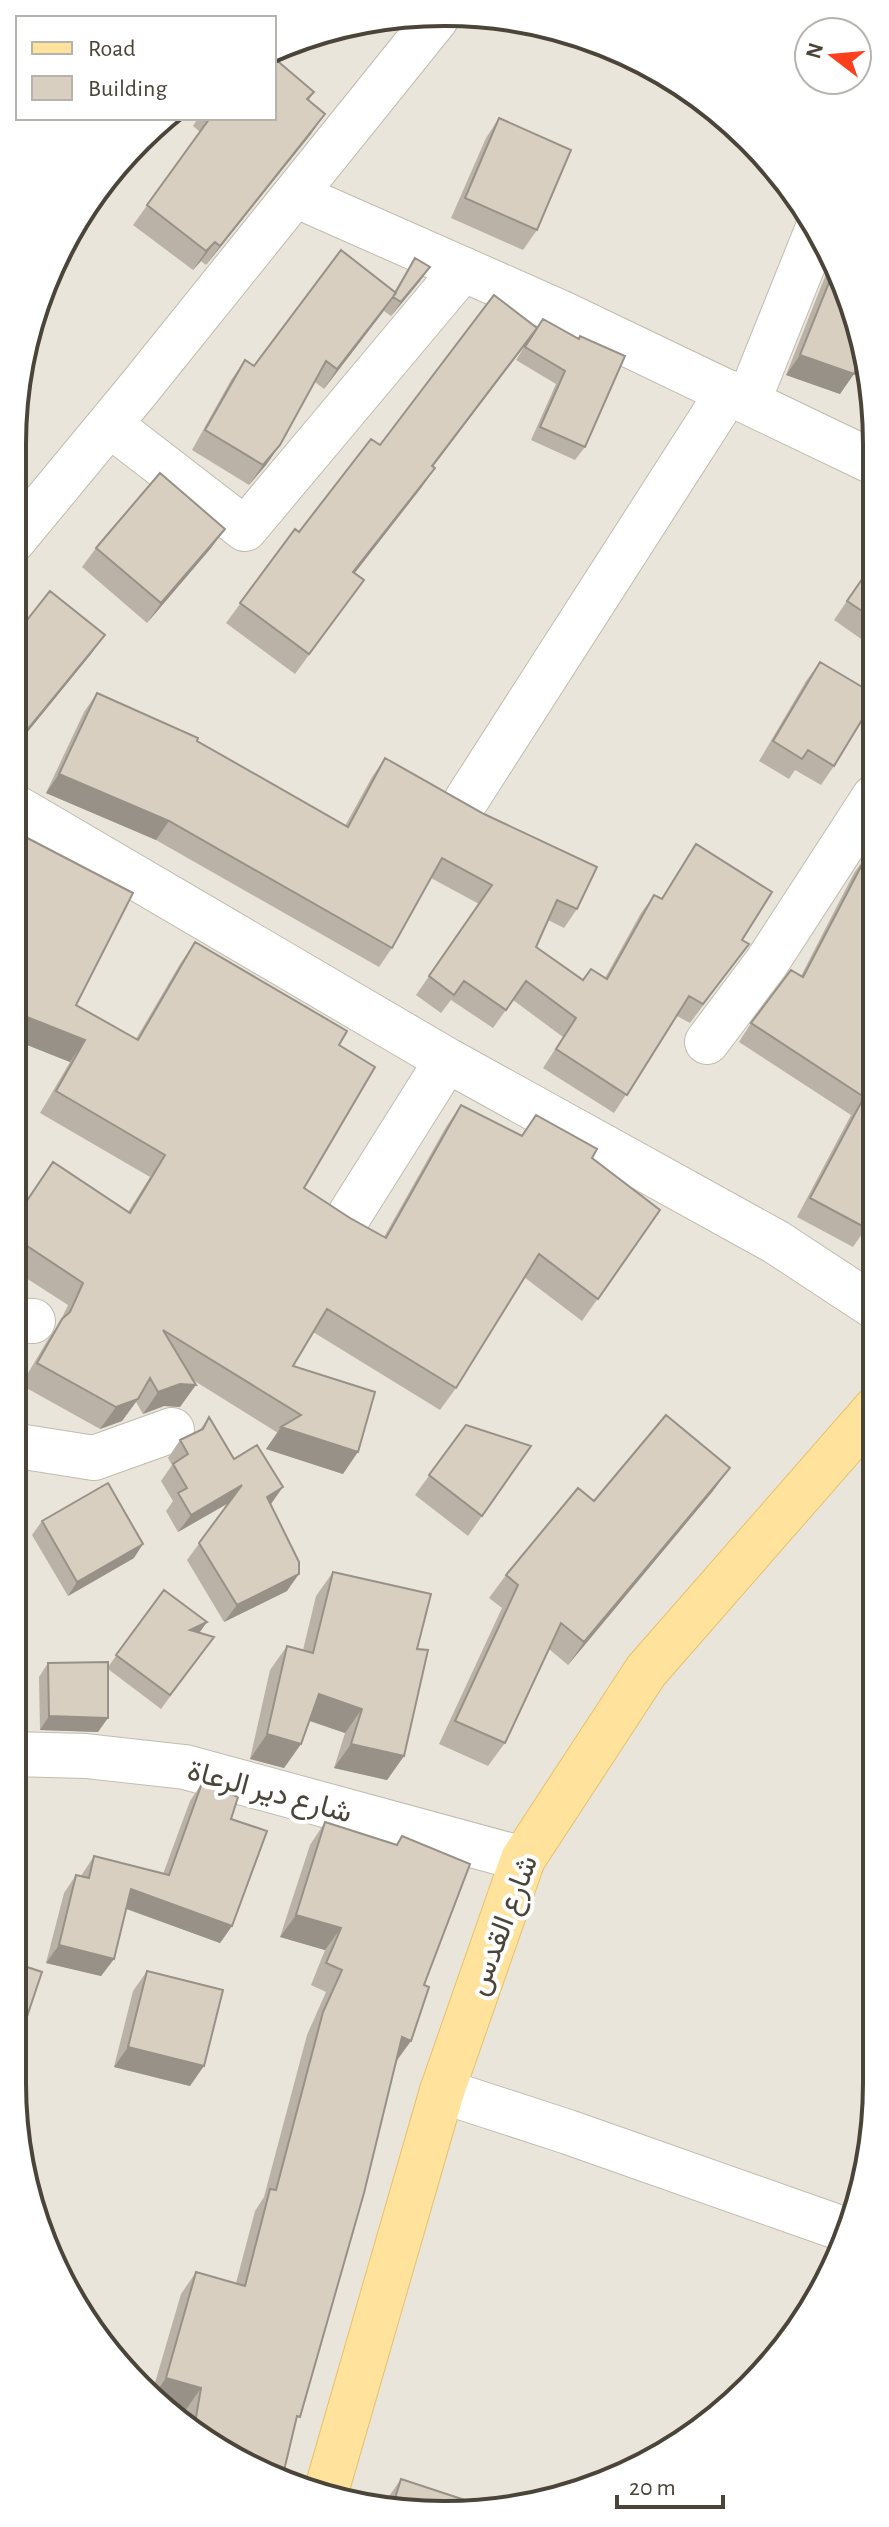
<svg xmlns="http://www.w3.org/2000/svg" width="889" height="2527" font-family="'Alegreya Sans',Vazirmatn,sans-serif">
<rect width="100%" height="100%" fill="#f6f3ec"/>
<path fill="#eae5da" d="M388 16 556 27 661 70 769 159 833 254 873 388 877 2082 862 2194 804 2323 685 2442 556 2500 389 2511 253 2470 120 2368 45 2248 12 2082V445L27 333 101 182 173 118H274V54Z"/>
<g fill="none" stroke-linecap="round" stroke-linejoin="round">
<g stroke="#c2bbae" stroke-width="46">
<path id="minor" d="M295 195 562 313 873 462
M748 402 817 230
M110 425 245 529 463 269
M12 542 136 392 436 19
M467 799 728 392
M12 805 447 1060 776 1242 875 1307
M707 1042 767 962 874 797
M347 1219 447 1060
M12 1320 33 1321
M12 1445 94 1458 172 1430
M12 1754 86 1756 185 1767 523 1859
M442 2091 568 2132 846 2230"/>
</g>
<g stroke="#e6c16a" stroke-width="46">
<path id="major" d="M326 2492 442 2091 523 1859 646 1671 876 1408"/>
</g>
<use href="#minor" stroke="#fff" stroke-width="44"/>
<use href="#major" stroke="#ffe39c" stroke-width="44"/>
</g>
<path fill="#bab2a6" d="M314 92 309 100 311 134 206 265 201 261 193 270 133 225 200 132 193 126 198 118H274Z
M499 118 537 230 523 250 451 218 486 138Z
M415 258 420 281 391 316 384 311 324 389 315 382 280 445 266 465 249 485 192 450 231 380 245 360 254 366 394 292Z
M834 259 862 351 840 394 786 375 830 264Z
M543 319 578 339 585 447 575 460 531 440 556 384 516 360 529 339 433 467 435 468 421 488 354 573 350 599 295 674 226 623 295 529 299 532 380 445 536 328Z
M225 529 211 548 147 623 82 567 96 548Z
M874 561V648L834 620Z
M12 639 91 654 12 751Z
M820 662 834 766 821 785 795 770 789 779 759 761 806 681Z
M97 693 197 741 345 826 372 777 385 758 577 909 564 928 548 920 536 947 583 980 591 969 605 978 641 913 654 895 661 899 696 844 742 940 749 944 690 1023 677 1016 614 1113 543 1068 563 1037 513 1000 493 1028 451 1000 441 1013 416 995 479 904 431 878 392 948 379 967 156 840 46 793 84 712Z
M12 830 76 1005 136 1039 180 964 195 942 339 1045 304 1188 350 1218 384 1237 446 1127 461 1105 521 1136 536 1115 660 1210 582 1321 524 1277 456 1388 440 1410 313 1332 293 1366 343 1474 266 1449 278 1433 193 1380 180 1407 164 1406 143 1414 136 1402 122 1421 100 1429 21 1385 47 1341 59 1324 68 1305 12 1269V1222L128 1212 150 1177 40 1113 70 1062 12 1039Z
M867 855 874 858 875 1242 862 1234 853 1247 797 1217 851 1115 739 1042 751 1023 801 976 854 873Z
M209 1417 234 1459 270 1505 287 1591 224 1622 187 1560 229 1503 178 1532 166 1511 173 1501 161 1481 172 1465 168 1458 180 1440 199 1431Z
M466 1425 531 1446 468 1536 415 1495Z
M713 1491 568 1665 549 1649 505 1743 488 1766 439 1744 502 1608 489 1598 506 1575 594 1501Z
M876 1492V1518L864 1508Z
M42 1521 134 1558 68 1596 32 1535Z
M333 1572 417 1649 404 1756 387 1780 334 1768 345 1733 309 1721 301 1744 284 1768 250 1759 270 1670 287 1646 303 1650 316 1596Z
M164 1590 207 1622 199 1633 214 1637 161 1709 108 1669 98 1732 40 1730 39 1677 48 1663 108 1667Z
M202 1783 231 1819 232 1926 220 1943 126 1909 114 1959 101 1976 46 1963 64 1893 76 1875 81 1876 94 1856 163 1874 190 1801Z
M325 1822 396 1845 402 1836 424 1985 253 2470 184 2417 185 2411 169 2406 152 2393 181 2294 196 2272 236 2283 255 2211 264 2197 307 2035 326 1992 311 1985 325 1950 280 1937 310 1845Z
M147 1971 190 2086 114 2067 133 1991Z
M401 2479 480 2505 388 2511 384 2510 387 2499Z"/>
<path fill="#979187" d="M325 114 311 134 206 265 220 246Z
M215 242 201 261 193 270 206 251Z
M430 267 420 281 391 316 401 302Z
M396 293 382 313 324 389 337 369Z
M537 328 523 348 418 486 432 466Z
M800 355 854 374 840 394 786 375Z
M280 445 266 465 249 485 263 465Z
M435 468 421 488 340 592 353 572Z
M225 529 211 548 147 623 161 603Z
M105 635 91 654 12 751 23 735Z
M59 774 169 821 156 840 46 793Z
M17 1013 85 1040 70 1062 12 1039V1020Z
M180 1384 196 1385 180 1407 164 1406 143 1414 158 1392Z
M138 1399 122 1421 100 1429 116 1407Z
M281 1427 358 1452 343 1474 266 1449Z
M730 1468 713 1491 568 1665 584 1642Z
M242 1485 230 1502 178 1532 191 1515Z
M283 1487 271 1504 254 1514 267 1497Z
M143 1544 134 1558 68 1596 77 1582Z
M299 1574 287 1591 224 1622 237 1605Z
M207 1622 197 1636 190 1630Z
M319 1694 362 1709 345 1733 302 1718Z
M49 1716 108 1718 98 1732 40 1730Z
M267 1734 301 1744 284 1768 250 1759Z
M351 1744 404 1756 387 1780 334 1768Z
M131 1889 232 1926 220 1943 119 1906Z
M296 1915 341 1928 325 1950 280 1937Z
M59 1945 114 1959 101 1976 46 1963Z
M402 2037 411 2041 395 2063Z
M128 2047 204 2066 190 2086 114 2067Z
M166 2378 201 2388 185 2411 169 2406 154 2395Z"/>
<path fill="#d8cfc1" stroke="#979187" stroke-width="2" d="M274 58 314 92 307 99 325 114 220 246 215 242 206 251 147 205 210 118H274Z
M499 118 571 150 537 230 465 198Z
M341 250 396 293 337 369 326 361 280 445 263 465 205 430 245 360 254 366Z
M415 258 430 267 401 302 393 297Z
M836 265 862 351 854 374 800 355Z
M494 295 537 328 432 466 435 468 353 572 364 580 309 654 240 603 295 529 299 532 371 439 380 445Z
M543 319 579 339 580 336 625 356 585 447 540 427 565 371 525 347Z
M160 473 225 529 161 603 96 548Z
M874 562V619L847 601Z
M50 591 105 635 23 735 12 726V639Z
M820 662 874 694V700L834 766 808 750 802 759 773 741Z
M97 693 198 738 197 741 348 827 385 758 484 814 597 867 577 909 557 900 536 947 583 980 591 969 607 979 654 895 662 899 696 844 772 892 742 940 749 944 703 1004 689 996 627 1095 556 1049 576 1018 526 981 506 1010 464 981 454 995 429 976 492 885 442 858 392 948 169 821 59 774Z
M12 830 133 893 76 1005 138 1040 195 942 347 1031 339 1045 375 1067 304 1188 350 1218 386 1238 461 1105 522 1136 536 1115 597 1149 592 1158 660 1210 598 1299 539 1254 456 1388 327 1309 293 1366 375 1392 358 1452 281 1427 301 1415 163 1330 196 1385 180 1384 158 1392 150 1378 138 1399 116 1407 37 1363 62 1319 70 1312 83 1283 12 1236V1223L53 1162 130 1213 165 1155 56 1091 85 1040 17 1013 12 1022Z
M867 855 874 858 875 1215 872 1214 866 1228 810 1198 864 1097 751 1023 791 970 803 977Z
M666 1415 730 1468 584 1642 561 1623 505 1743 455 1721 518 1585 506 1575 578 1488 594 1501Z
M209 1417 234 1459 257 1445 283 1487 267 1497 299 1562V1574L237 1605 199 1543 242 1485 191 1515 178 1493 187 1488 173 1464 188 1454 180 1440 203 1429Z
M466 1425 531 1446 482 1516 429 1475Z
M12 1445 16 1448 12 1466Z
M108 1483 143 1544 77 1582 42 1521Z
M333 1572 431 1594 417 1649 428 1650 404 1756 351 1744 362 1709 319 1694 301 1744 267 1734 287 1646 313 1653Z
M164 1590 207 1622 190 1630 214 1637 170 1695 116 1655Z
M108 1662V1718L49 1716 48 1663Z
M202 1783 238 1797 231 1819 267 1831 232 1926 131 1889 114 1959 59 1945 76 1875 89 1878 94 1856 169 1875Z
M325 1822 397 1845 402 1836 470 1864 424 1985 429 1987 411 2041 402 2037 364 2193 300 2417 297 2416 282 2479 253 2470 199 2429 200 2424 195 2423 201 2388 166 2378 196 2272 245 2286 270 2189 276 2190 323 2012 342 1970 326 1963 341 1928 296 1915Z
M12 1962 42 1972 12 2061Z
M147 1971 223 1990 204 2066 128 2047Z
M401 2479 480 2505 391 2511Z"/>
<g text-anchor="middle" stroke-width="8" stroke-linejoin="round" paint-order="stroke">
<g font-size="30" fill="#4b4439" stroke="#fff">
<text transform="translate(270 1791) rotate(15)" y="10">شارع دير الرعاة</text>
<text transform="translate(502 1925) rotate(-69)" y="10">شارع القدس</text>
</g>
</g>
<path d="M0 0H889V2527H0ZM444 26H445A418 418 0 0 1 863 444V2083A418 418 0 0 1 445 2501H444A418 418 0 0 1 26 2083V444A418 418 0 0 1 444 26Z" fill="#fff" fill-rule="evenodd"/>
<path fill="none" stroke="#4b4439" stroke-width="4" d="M444 26H445A418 418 0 0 1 863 444V2083A418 418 0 0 1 445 2501H444A418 418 0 0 1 26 2083V444A418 418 0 0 1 444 26Z"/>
<rect x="16" y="16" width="260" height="104" fill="#ffffff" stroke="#b7b4b0" stroke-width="2"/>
<rect x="32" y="42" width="40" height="12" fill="#ffe39c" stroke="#b7b4b0" stroke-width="2"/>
<text x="88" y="56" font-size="24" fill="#4b4439">Road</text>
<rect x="32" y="76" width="40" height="24" fill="#d8cfc1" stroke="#b7b4b0" stroke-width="2"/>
<text x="88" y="96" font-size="24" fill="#4b4439">Building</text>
<g transform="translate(833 56) rotate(286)"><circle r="38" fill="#ffffff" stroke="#b7b4b0" stroke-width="2"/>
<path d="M0-6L14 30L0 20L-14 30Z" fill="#fc3f1d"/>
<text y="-12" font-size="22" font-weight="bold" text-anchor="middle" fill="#4b4439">N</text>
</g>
<path d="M617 2495v12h106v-12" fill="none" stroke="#4b4439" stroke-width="4"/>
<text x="629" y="2495" font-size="24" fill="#4b4439" stroke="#ffffff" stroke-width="6" paint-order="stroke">20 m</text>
</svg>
